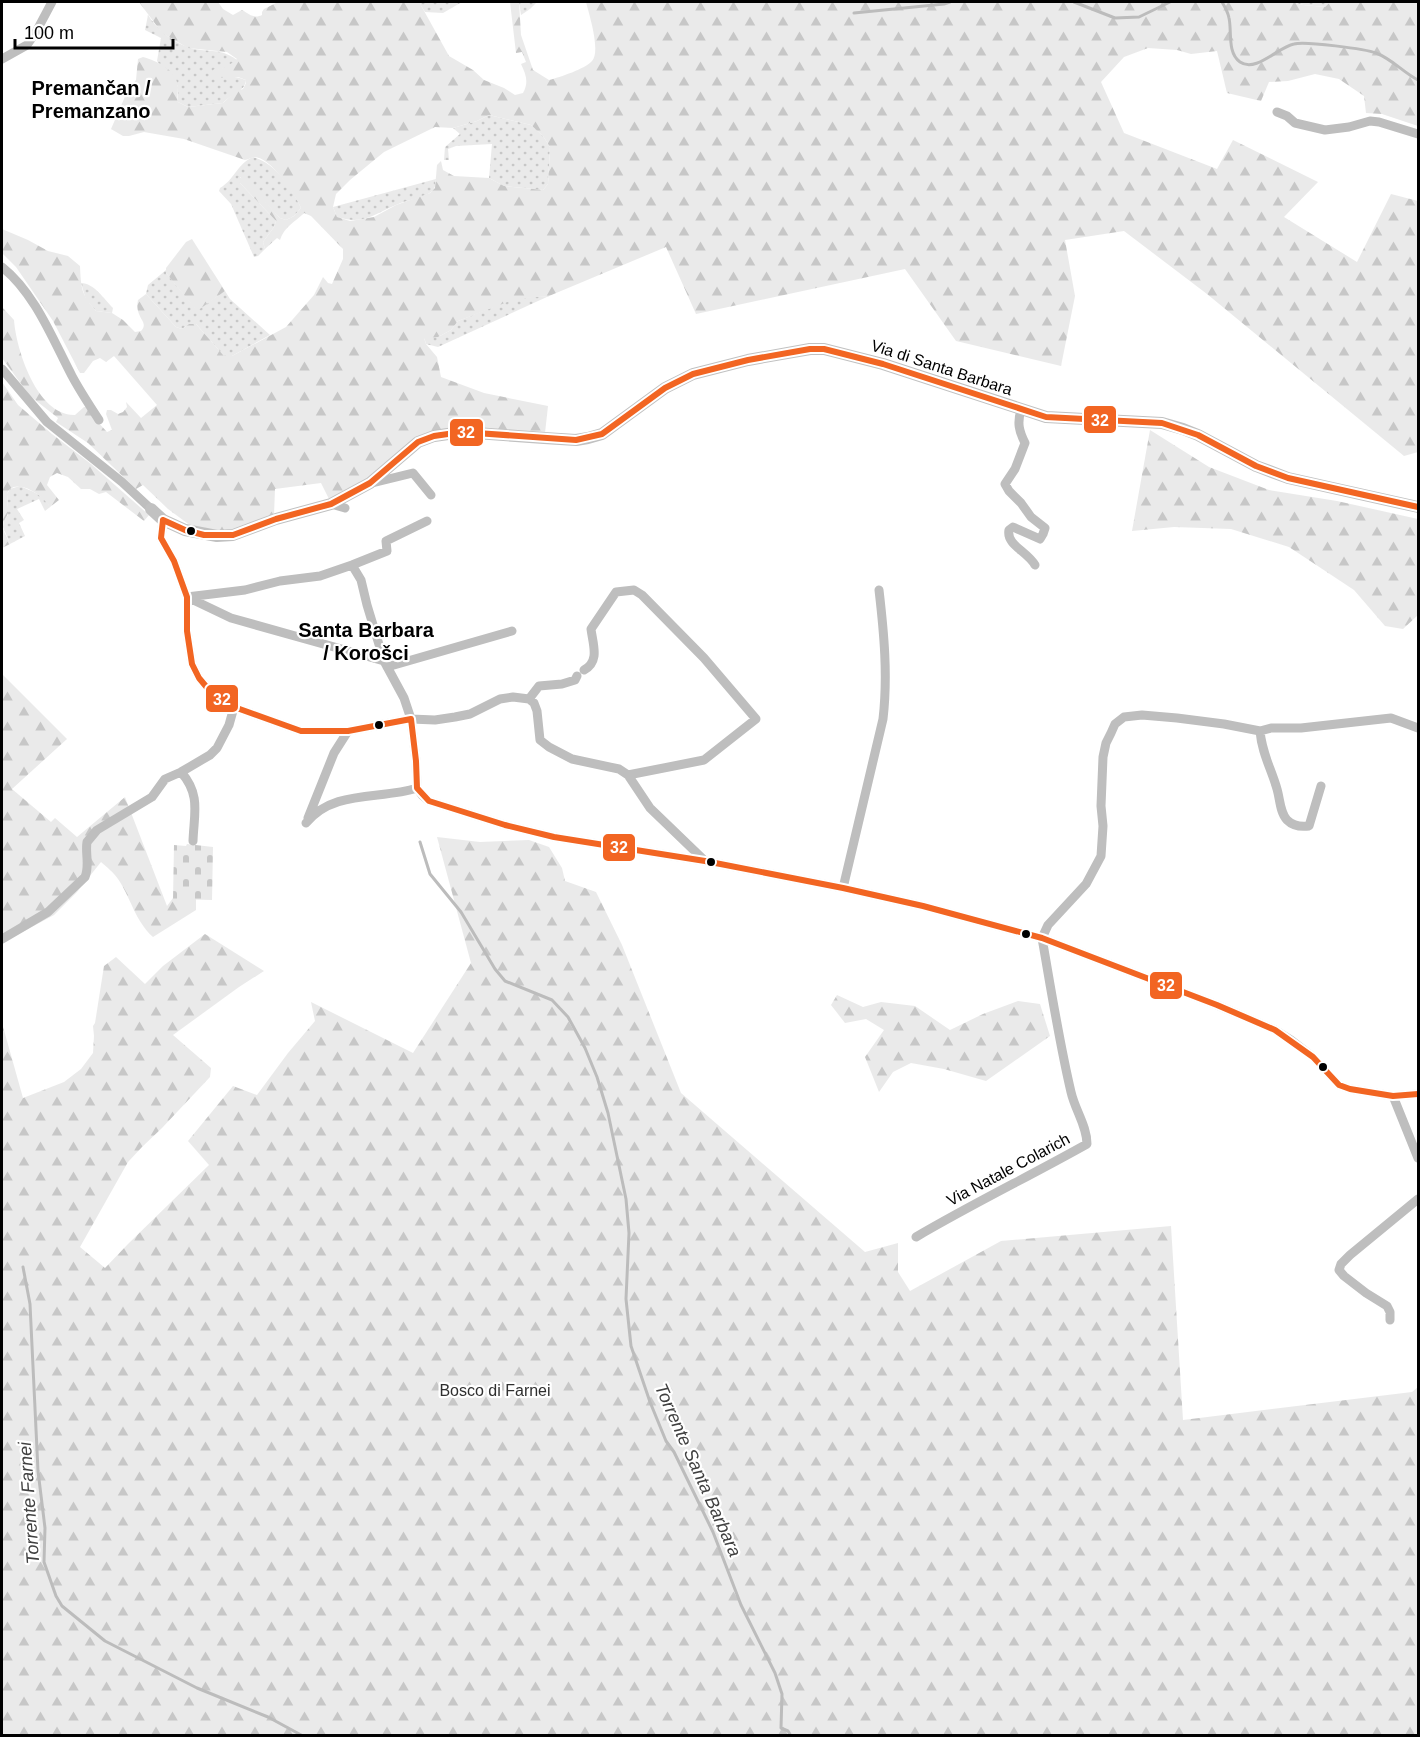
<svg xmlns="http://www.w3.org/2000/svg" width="1420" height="1737" font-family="Helvetica,sans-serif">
<defs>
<pattern id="grass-dots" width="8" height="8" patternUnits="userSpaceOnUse" patternTransform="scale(1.5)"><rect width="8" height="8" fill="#eaeaea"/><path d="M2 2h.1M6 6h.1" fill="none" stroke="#c7c7c7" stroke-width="1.8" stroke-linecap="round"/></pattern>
<pattern id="forest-firs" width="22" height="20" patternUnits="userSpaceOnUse" patternTransform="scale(1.5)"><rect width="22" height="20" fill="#eaeaea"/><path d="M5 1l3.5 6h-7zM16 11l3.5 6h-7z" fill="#c7c7c7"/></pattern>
<pattern id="cemetery-stones" width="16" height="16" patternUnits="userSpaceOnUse" patternTransform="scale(1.5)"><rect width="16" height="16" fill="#eaeaea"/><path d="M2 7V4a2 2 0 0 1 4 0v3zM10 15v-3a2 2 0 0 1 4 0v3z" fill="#c7c7c7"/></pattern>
</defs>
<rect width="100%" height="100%" fill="#fff"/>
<path fill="url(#grass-dots)" d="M421 2H462L443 13 425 12 420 4Z
M519 2H537L530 9 521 15Z
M1292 2H1330L1325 7 1303 5Z
M148 15C157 29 172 42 188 47 207 54 218 46 237 60L226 68 217 70C230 79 233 75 246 80 245 92 231 94 223 103L188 107 178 102V86L157 61 161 38 145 30Z
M489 115 531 125 543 136 550 147 548 184 543 190 504 186 489 178 492 144 456 146 448 149 449 160H444L445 147 460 134 453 128 477 121Z
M253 157C275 163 292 187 301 208L294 216 286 220 280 218 240 177V183L276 221 274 227 263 242 265 249 258 256 254 257 231 204 219 191 220 188C234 180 238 163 253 157Z
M436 179C435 184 436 188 431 192 422 199 406 200 396 205 372 215 364 225 337 217L333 207Z
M166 270V273L197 310 225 291 230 299 270 335 232 356H224L196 324H189L182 329 176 327 146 294 148 285Z
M81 283C94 283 104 299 113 308L112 313 96 311 86 300Z
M549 296 438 347 426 344 424 337H438L451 330 458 321 515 298Z
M20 486C33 492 43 494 50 507L45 511 39 499 17 509 24 520 19 523 25 536 10 544 3 527 4 520 8 515 7 494 10 489Z"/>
<path fill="url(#forest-firs)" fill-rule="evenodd" d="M139 2H218L223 9 233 15 242 10C249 14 254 19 262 15V12L264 9 278 2H421L420 4 423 9 449 56 473 70 484 80 504 88 515 95 523 93C529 82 526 75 521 64L526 62 522 52 516 53 510 2H519L521 35 533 70 549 80C560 77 585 69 592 61 601 51 589 14 586 2H1292L1303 5 1325 7 1330 2H1418V126L1382 114 1366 113 1364 96 1339 79 1315 74 1288 81 1269 82 1261 101 1227 93 1217 51 1191 54 1177 50 1148 48 1124 57 1101 82 1124 133 1217 169 1233 140 1318 182 1284 217 1357 262 1391 194 1418 201V452L1404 456 1207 294 1124 231 1065 240 1075 296 1061 366 956 341 905 269 696 314 666 247 549 296 515 299 458 321 451 330 438 337 424 338 426 344 437 357 441 377 484 393 548 406 545 433H428L368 478 329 499 321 483 275 489 274 515 227 532 191 526 168 509 143 485 136 489 88 443 56 422 58 418 30 396 2 358V307L14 320C16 349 37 416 75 415L84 407H91L97 421 107 432 112 430 106 414 107 410H111L118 414 123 412 127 407 126 402 141 418 157 405 114 356 106 362 100 358 93 361 84 373H80L53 321 16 267 2 253V229L28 240 48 251 68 256 80 266C81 287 81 295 96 311L112 313 123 320 135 332 141 331C147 324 142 322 139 314 137 309 137 305 138 300L146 294 176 327 182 329 189 324H196L224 356H232L286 327 314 295 323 277 328 283 332 284 343 259V249L311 216 304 213C295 222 284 227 280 240L277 238 265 249 263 242 274 227 276 221 240 183 238 177 244 179 280 218 286 220 294 216 301 208C295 194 271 157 254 157 253 157 247 160 245 160L184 139 144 132 129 136H123L111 129 127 92 136 80 138 59 143 57C157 61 177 70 178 87 178 92 177 97 178 102L188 107 223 103 236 91 243 89 246 83V80L238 77 215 78 212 72 214 69C222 71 231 64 237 59L227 52 188 48 162 33ZM489 115 531 125 543 136 550 147 548 184 543 190 504 186 489 178 454 176 443 170 441 161 437 165 435 188 430 193 396 205 374 217 350 221 337 217 333 207 336 194 350 180 384 152 435 127 453 128 477 121Z
M192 239 225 291 197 311 166 273V268L186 242Z
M2 382 18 405 52 434 91 464 149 515 144 521 106 492 99 494 90 489H81L68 477 57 473 50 477 47 485 59 500 50 507C44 497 22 480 10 489 4 494 9 506 8 513 7 517 3 520 3 526 3 532 8 538 10 544L2 548Z
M1150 430 1209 467 1269 490 1337 501 1418 519V615L1403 629 1385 626 1354 590 1289 547 1231 529 1174 527 1132 531Z
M2 674 67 739 12 789 51 822 55 818 77 837 125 797 167 906 173 898 196 899V910L153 937C135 921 131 898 118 879 114 873 107 867 101 862L77 892 54 915 2 943Z
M437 837 480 842 529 840 549 847 562 868 565 881 596 892 622 945 681 1093 865 1252 898 1243V1272L910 1291 1001 1241 1171 1226 1183 1420 1412 1392 1418 1387V1735H2V1023L23 1098 64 1082 81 1069 93 1053 94 1036 93 1026 95 1023 104 966 116 957 145 984 163 966 205 934 264 971 239 987 173 1035 211 1068 210 1077 162 1128 142 1147 128 1162 80 1247 105 1268 128 1244 209 1165 188 1141 233 1086 257 1095 288 1053 315 1021 311 1002 413 1053 471 963Z
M837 995 863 1007 881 1002 915 1006 950 1030 983 1014 1018 1001 1040 1004 1050 1036 986 1081 944 1069 911 1063 893 1072 879 1092 865 1057 884 1030 866 1019 845 1023 831 1005Z"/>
<path fill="url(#cemetery-stones)" d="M187 844 213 847 212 900 173 899 174 845 186 846Z"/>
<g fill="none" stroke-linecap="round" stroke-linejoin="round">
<path stroke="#bcbcbc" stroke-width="3" d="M1074 2 1115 18 1139 17 1170 2
M1222 2C1225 7 1228 12 1229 18 1232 31 1227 53 1240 62 1256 73 1278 47 1294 44 1305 41 1366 49 1376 53 1392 59 1404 73 1418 80
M854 13 944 4 950 2
M420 842 430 874 461 912 495 969 505 981 552 1000 568 1017 585 1048 597 1077 608 1113 626 1199 629 1233 626 1299 631 1346 650 1402 666 1441 674 1452 713 1532 741 1605 775 1673 782 1694 781 1728 788 1731 791 1736
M23 1267 30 1304 38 1471 45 1528 44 1562 56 1596 62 1606 105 1641 197 1688 268 1717 303 1736"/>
<path stroke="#bebebe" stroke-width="9" d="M2 59 27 45 36 32 52 2
M1277 112 1287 116 1295 123 1325 130 1349 127 1370 121 1379 122 1418 134
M2 267C35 293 53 340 72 376 80 391 90 406 99 420
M2 369 47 422 122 482 151 509
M1021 410C1017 423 1019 431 1025 443L1015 469 1005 484 1009 491 1021 503 1031 517 1045 528 1043 534 1040 539 1013 527 1009 530C1006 545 1027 551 1035 565
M372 483 413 473 431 495
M331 504 345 508
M163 520 161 538 174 561 187 597V631L192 664 199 678 209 690 234 707 301 731H348L411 719 435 720 455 717 470 714 500 699 513 697 529 699 534 703 537 711 540 740 549 747 572 759 619 769 628 775 650 808 705 861
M352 565 361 580 367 605 384 661 404 698 411 719 416 761 417 788 422 795 429 801 505 825 554 837 705 861 843 888 923 906 1042 938 1217 1005 1275 1030 1291 1040 1313 1057 1339 1085 1350 1089 1393 1096 1418 1094
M187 597 245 590 280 581 320 576 352 565 387 551 386 541 427 521
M187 597 231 618 384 661
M387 667 512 631
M584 670C600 661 593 645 591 629L616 592 634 590 642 595 704 658 756 719 704 760 628 775
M529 699 539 686 562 684 575 680 577 676
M1260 731C1262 754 1271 768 1277 789 1280 799 1280 813 1287 820 1293 826 1301 827 1309 826L1321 786
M181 772C201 795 194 813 193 841
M308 818 334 753 348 731
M306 823C333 789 381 800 417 788
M843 888 883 719C888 676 884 633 879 590
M2 939 48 912 85 877C90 865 85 854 87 842L97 830 152 797 165 779 181 772 210 755 217 748 229 725 234 707
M1393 1096 1418 1158
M916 1237C972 1204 1030 1176 1087 1144 1087 1126 1075 1110 1071 1092 1059 1041 1051 989 1042 938L1048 925 1086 884 1101 856 1103 826 1101 806 1103 757 1106 743 1111 733 1115 724 1124 717 1142 715 1177 718 1224 724 1260 731 1271 728H1301L1391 718 1418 728
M1390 1320V1312L1387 1306 1366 1293 1344 1276 1339 1270 1341 1264 1350 1255 1418 1199"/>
<path stroke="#c1c1c1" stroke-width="12" d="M151 509 163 520 185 530 217 536 233 535 276 519 331 504 370 483 418 442 434 436 462 432 544 438 576 440 588 438 602 434 665 388 693 374 748 360 810 349H824L883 364 1046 417 1162 423 1183 429 1198 435 1256 466 1288 478 1418 507"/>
<g stroke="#fff" stroke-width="10">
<path id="bus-1" d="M163 520 185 530 204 535H233L276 519 331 504 370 483 418 442 434 436 462 432 576 440 602 434 665 388 693 374 748 360 810 349H824L883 364 1046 417 1162 423 1198 435 1256 466 1288 478 1418 507
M163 520 161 538 174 561 187 597V631L192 664 199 678 209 690 234 707 301 731H348L411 719
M411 719 416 761 417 788 429 801 505 825 554 837 705 861 843 888 923 906 1042 938 1217 1005 1275 1030 1313 1057 1339 1085 1350 1089 1393 1096 1418 1094"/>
</g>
<use href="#bus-1" stroke="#f26522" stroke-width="6"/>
</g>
<g fill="#000" stroke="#fff" stroke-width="2">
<circle cx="191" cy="531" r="5"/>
<circle cx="379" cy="725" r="5"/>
<circle cx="711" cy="862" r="5"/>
<circle cx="1026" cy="934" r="5"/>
<circle cx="1323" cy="1067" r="5"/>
</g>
<g text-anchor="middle" stroke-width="4.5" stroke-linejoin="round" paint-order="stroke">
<g font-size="16" fill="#000" stroke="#fff">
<text transform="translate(942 367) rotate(18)" y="6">Via di Santa Barbara</text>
<text transform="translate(1008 1169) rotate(-28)" y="6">Via Natale Colarich</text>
</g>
<g font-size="16" fill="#2f2f2f" stroke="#fff">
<text x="495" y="1396">Bosco di Farnei</text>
</g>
<g font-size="18" font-style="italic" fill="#404040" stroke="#fff">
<text transform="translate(698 1470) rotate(66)" y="6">Torrente Santa Barbara</text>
<text transform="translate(29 1503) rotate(-94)" y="6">Torrente Farnei</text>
</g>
<g font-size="20" font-weight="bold" fill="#000" stroke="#fff">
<text x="91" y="95">Premančan /<tspan x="91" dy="23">Premanzano</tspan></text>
<text x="366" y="637">Santa Barbara<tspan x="366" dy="23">/ Korošci</tspan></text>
</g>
</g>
<g stroke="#fff" stroke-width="2">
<rect x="1083" y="405" width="34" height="29" rx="6" fill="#f26522"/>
<rect x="449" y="418" width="35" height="29" rx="6" fill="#f26522"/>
<rect x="205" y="684" width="34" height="29" rx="6" fill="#f26522"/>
<rect x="602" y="833" width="34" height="29" rx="6" fill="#f26522"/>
<rect x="1149" y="971" width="34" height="29" rx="6" fill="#f26522"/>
</g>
<g font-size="16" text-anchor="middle" font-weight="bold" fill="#fff">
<text x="1100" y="426">32</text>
<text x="466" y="438">32</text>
<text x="222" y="705">32</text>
<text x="619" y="853">32</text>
<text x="1166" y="991">32</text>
</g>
<rect width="1420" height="1737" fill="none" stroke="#000000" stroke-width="6"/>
<path d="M15 39v9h158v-9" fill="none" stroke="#000000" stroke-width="3"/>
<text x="24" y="39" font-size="18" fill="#000000" stroke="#ffffff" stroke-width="4.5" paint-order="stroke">100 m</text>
</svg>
